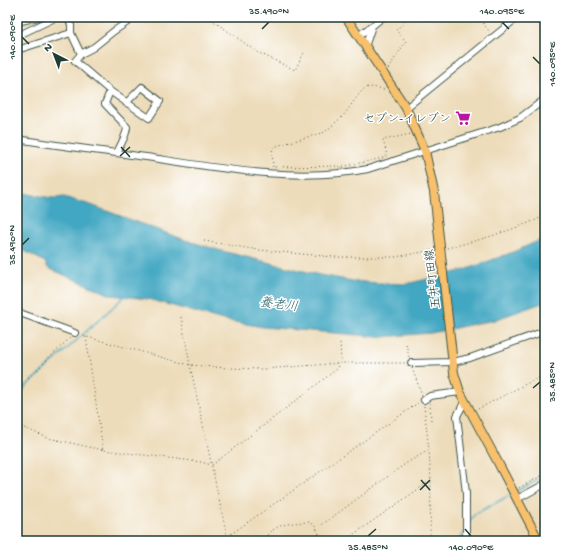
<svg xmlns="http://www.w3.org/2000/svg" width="562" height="558" font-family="'Gochi Hand','Klee One',sans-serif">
<rect width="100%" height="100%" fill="#fff"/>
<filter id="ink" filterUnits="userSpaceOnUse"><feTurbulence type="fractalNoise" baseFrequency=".025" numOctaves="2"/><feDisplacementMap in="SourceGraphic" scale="8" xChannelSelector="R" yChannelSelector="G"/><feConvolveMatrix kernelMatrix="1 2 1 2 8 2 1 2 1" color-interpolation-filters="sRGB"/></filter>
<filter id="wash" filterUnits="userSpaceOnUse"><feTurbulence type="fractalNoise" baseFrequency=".012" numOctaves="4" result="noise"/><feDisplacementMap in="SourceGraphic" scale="16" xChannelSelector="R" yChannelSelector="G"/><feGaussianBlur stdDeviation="0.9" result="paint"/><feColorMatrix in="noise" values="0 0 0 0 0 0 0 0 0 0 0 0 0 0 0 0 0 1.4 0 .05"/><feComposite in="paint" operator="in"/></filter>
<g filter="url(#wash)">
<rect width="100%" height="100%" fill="#eddcba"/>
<path fill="#42a7c2" stroke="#30727b" d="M17 192 52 198 64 197 91 205 185 240 222 251 320 275 353 281 379 283 406 284 465 270 513 252 545 238V302L494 320 431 333 382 337 263 327 223 320 148 299 111 295 48 268 45 262 17 247Z"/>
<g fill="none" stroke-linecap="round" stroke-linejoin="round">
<path stroke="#42a7c2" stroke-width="1.5" d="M17 395 125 296
M517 491 545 476
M468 524 475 514 512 494
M458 541 463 533"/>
</g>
</g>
<g filter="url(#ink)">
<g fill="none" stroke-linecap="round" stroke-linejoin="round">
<g stroke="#3e5548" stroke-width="8">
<path id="minor" d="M68 17 71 25V33L81 54 94 47 114 31 135 17
M539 17 545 24
M17 22 38 17
M17 36 57 17
M358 36 372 26
M365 47 372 26 383 17
M17 50 71 33
M81 54 75 61 110 91 149 118 160 101 142 87 126 103
M110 91 105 104 127 127C127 135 120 145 117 153
M406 108 518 17
M17 139C60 146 103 151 146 157 218 168 296 183 368 169L500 127 520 118 545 99
M17 312 75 333
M411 363 453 362 470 358 545 331
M424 400 430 396 460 392
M465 401 457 416 466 493V541
M517 499 545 484"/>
</g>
<g stroke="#3e5548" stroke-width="10">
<path id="major" d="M346 17 406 108 425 151 434 192 454 373 460 392 494 455 539 541"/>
</g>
<path stroke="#3e5548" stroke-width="1" stroke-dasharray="1 3" stroke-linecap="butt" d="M208 17 257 52 295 70 305 51
M478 17 490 32
M388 69 406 41 396 30 410 17
M273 167 272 152 273 147 325 132 343 116 360 93 365 88 369 87 379 88 386 90
M275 167 346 166 383 158 387 155 383 140 411 134
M204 241 259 250 334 257H395L434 250
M447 248C481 240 513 230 545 216
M181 317 190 365 228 541
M80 335 190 365 227 368 264 369 341 363H406
M86 337 103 450 201 462 211 465
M406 344 409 357
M412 368 422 395
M17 389 71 337
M430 403 431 420
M424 406 429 450 431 481 430 541
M478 409 545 374
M17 425 48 438 103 450
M212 465 337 369 341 363 340 341
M519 488 545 474
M316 529 405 464 429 450
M221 541 418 403
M262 541C275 523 289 523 309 522L315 526 323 541
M308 541 319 534
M344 541 430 481"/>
<use href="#minor" stroke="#fff" stroke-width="6"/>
<use href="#major" stroke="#f7c06c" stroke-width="8"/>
</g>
</g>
<path fill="none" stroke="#1f3d34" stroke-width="1.5" d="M502 22 509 29M262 29 269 22M22 37 29 44M533 57 540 64M121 147 130 157M120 156 130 147M22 245 29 238M533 388 540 382M421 480 430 490M420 490 430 480M465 529 471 536M368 536 376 529"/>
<defs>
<g id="supermarket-bare" transform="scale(1.2)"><path d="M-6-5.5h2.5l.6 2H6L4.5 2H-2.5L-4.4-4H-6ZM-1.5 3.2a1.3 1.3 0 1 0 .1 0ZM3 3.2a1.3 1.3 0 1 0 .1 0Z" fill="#b5179e" stroke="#fff" stroke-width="2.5" paint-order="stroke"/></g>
</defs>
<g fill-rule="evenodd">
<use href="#supermarket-bare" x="463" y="118"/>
</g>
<g text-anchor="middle" stroke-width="3" stroke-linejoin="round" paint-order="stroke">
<g font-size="12" fill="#1f3d34" stroke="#fff" text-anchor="end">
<text x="451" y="122">セブン-イレブン</text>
</g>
<g font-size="12" fill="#1f3d34" stroke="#fff">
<text transform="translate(432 279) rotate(-97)" y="4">五井町田線</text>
</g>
<g font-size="13" font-style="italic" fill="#2b6266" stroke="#fff">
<text transform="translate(279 303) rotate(7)" y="5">養老川</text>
</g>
</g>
<rect width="562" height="558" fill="none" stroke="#fff" stroke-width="44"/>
<g transform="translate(54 54) rotate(318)" stroke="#ffffff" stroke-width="3" paint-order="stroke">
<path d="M0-3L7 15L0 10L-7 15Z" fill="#1f3d34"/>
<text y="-6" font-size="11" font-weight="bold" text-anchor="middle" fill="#1f3d34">N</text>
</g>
<rect x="22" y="22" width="518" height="514" fill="none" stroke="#1f3d34" stroke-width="1.5"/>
<g font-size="10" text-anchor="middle" fill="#1f3d34">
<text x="269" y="14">35.490°N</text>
<text x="502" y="14">140.095°E</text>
<text transform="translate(11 37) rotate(-90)" y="4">140.090°E</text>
<text transform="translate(551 64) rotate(-90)" y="4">140.095°E</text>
<text transform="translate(11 245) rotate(-90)" y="4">35.490°N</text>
<text transform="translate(551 382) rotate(-90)" y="4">35.485°N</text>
<text x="368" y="550">35.485°N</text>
<text x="471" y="550">140.090°E</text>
</g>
</svg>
